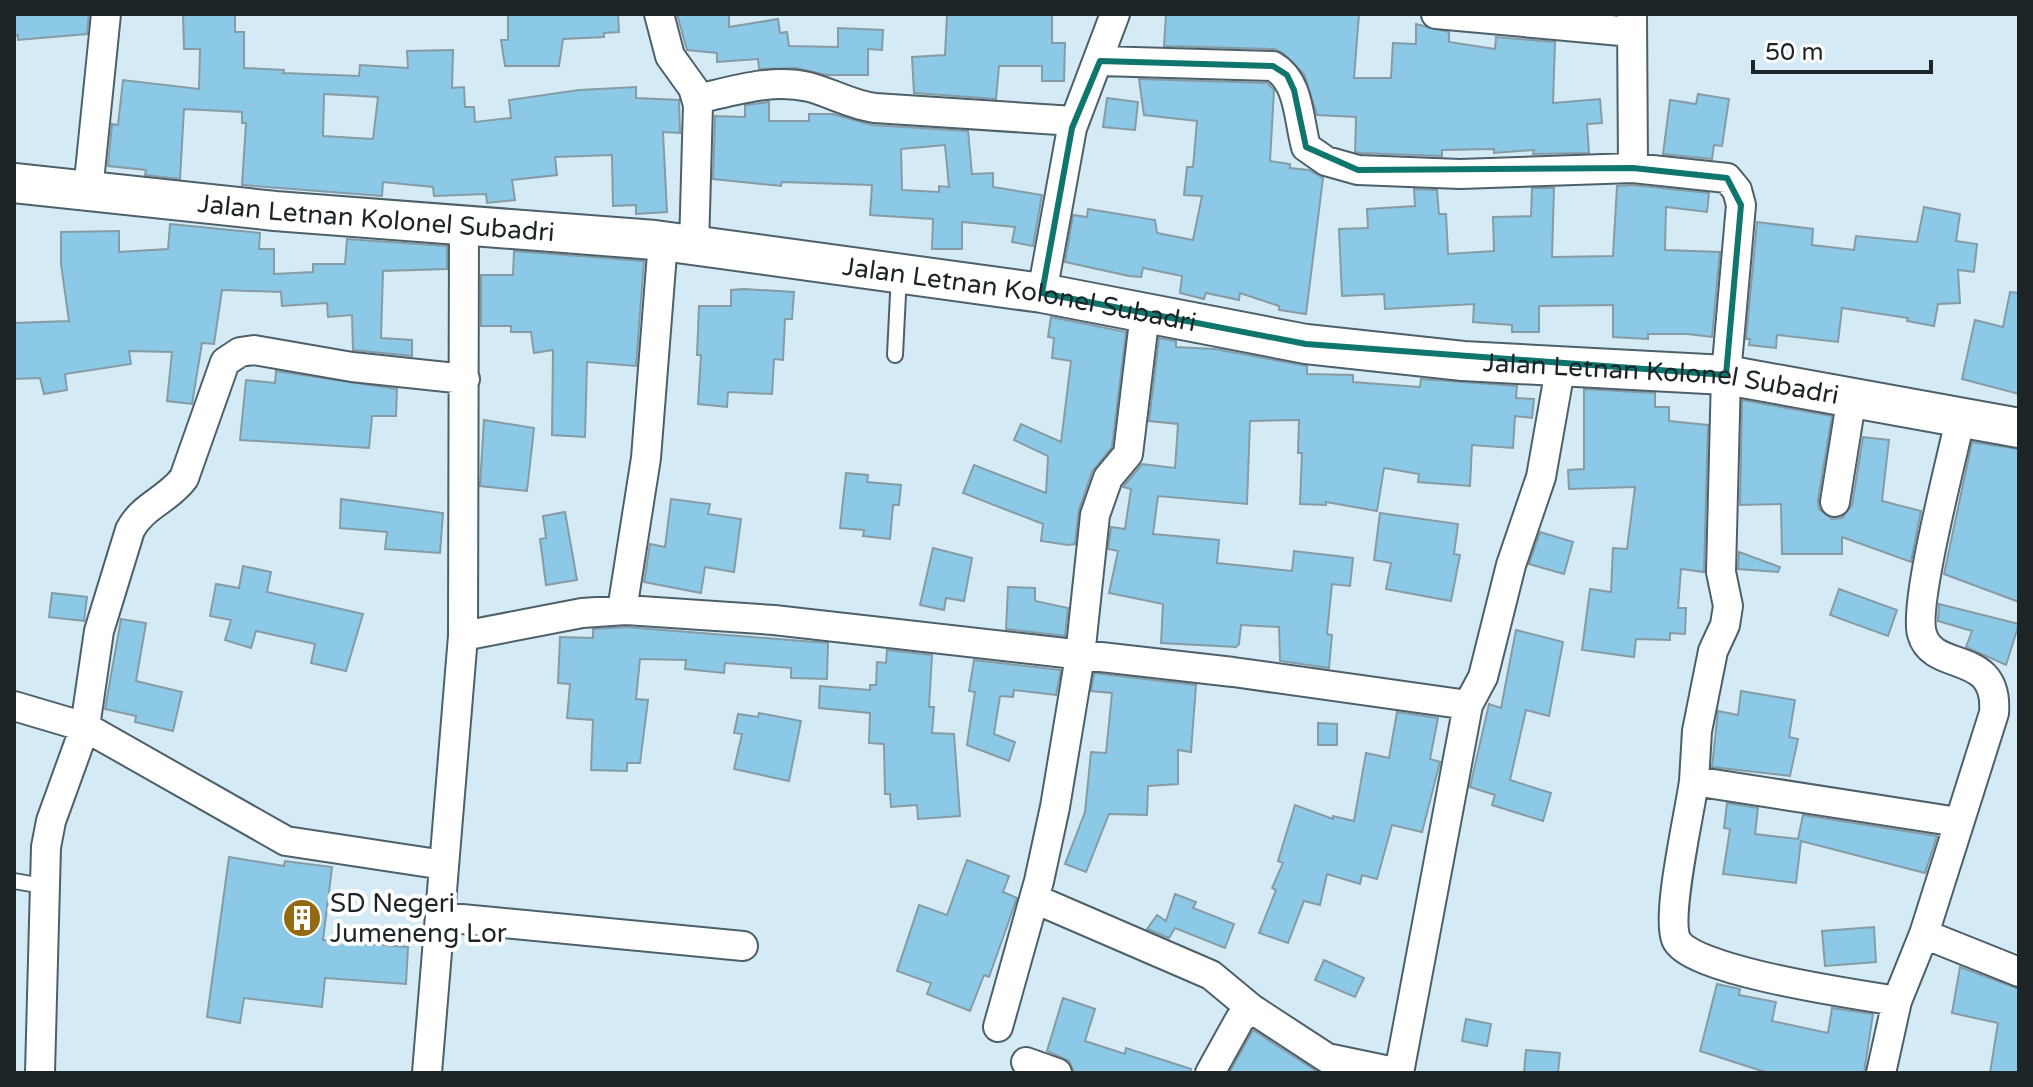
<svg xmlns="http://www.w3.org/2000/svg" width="2033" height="1087" font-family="'Varela Round',sans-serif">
<rect width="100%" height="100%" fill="#d4ebf6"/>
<path fill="#8cc9e6" stroke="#869ba5" stroke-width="2" fill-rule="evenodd" d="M14 14H89L87 34 18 40V35L14 36Z
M183 14H235V32H244V68L284 70 283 73 359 76 360 65 408 68 407 51 453 50 452 88 464 87 465 107H474L475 122 511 118 509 100 579 90 636 87V98L679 100 680 133 663 132 667 212 636 214V205L613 206 612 155 555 157 557 175 512 180 515 200 487 203 486 194 434 196 433 187 383 182 382 196 242 185 246 123H242V112L184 109 180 179 145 175 146 170 108 166 112 124 118 125 123 80 199 89 200 49H184ZM324 94 378 97 373 139 323 136Z
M508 14H618L619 32 604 33V37L563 39 559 66H505L501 40H508Z
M677 14H729V27L778 19 780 33 787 32 789 46 838 47V28L883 30 882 50 868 49V75H827L796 68 759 69 758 59 717 62V53L687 50Z
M947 14H1052V43H1065L1064 81H1042V66H999L996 99 914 93 912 57 945 55Z
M1166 14H1359L1354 78H1391L1393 43 1416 44V24L1449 32V42L1495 49 1496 37 1555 42 1553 103 1600 99 1602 123 1587 124 1589 153 1533 154 1534 150 1494 153V149L1442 150V156L1361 153 1355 152 1356 117 1317 115 1304 74 1283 53 1274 49 1164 46Z
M1139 79 1267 83 1274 90 1270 161 1290 164V168L1309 170 1323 178 1306 314 1279 310V306L1240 293 1239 300 1206 293 1204 299 1180 293 1182 276 1143 268 1141 277 1129 276 1065 262 1073 215 1087 217 1088 209 1155 220 1157 233 1193 240 1202 196 1184 195 1187 167H1193L1197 121 1144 115Z
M1698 94 1729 99 1722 146 1714 145 1712 159 1663 154 1670 100 1696 104Z
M1107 98 1138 102 1135 130 1103 127Z
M769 102V121H809V114H833L872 125 968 131 972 174 993 173V187L1042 195 1033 246 1012 242 1015 227 962 222V249H932L933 219 870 215 872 185 782 182 781 186 713 179 715 116 745 117V105ZM945 145 949 187 939 186V192L902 190 901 149Z
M1632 185 1709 193 1707 212 1666 207 1665 250 1720 252 1712 337 1687 334H1648V339L1613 337V305L1539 306V332H1512V325L1473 322 1474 304 1385 309 1384 294 1342 296 1339 229 1368 228 1367 209 1415 206 1414 189 1437 190 1439 214H1446L1448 254 1494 251 1493 217 1531 216 1532 188H1554L1552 257 1613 256 1617 186Z
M1924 207 1960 214 1956 241 1977 244 1974 272 1958 270 1960 303 1938 304 1934 326 1907 321 1908 318 1842 308 1838 342 1777 335 1776 348 1749 345 1750 339H1746L1757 222 1813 229 1812 245 1854 250 1856 236 1917 242Z
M170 224 260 233 259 249H274V274L313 272V264H345L347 239 447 246V269L383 271 381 338 412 340V356L353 350 352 315 328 317 327 303 282 306 281 292 222 290 214 344 202 343 192 404 167 401 172 352 129 351 131 364 65 374 67 390 44 394 40 378 14 379V323L69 321 61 264V232L119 231V252L168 249Z
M514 251 644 261 636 366 587 362 585 437 552 435 553 350 534 353 531 332H511V326H481V275H513Z
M744 289 794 292 792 319H785L783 360 774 359 772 394 728 392 727 407 698 404 701 355H697L699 306H731V290Z
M2010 292 2019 293V394L1962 379 1975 320 2003 327Z
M1051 317 1126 332 1112 447 1092 472 1079 510 1075 544 1068 545 1041 541 1043 524 963 493 974 465 1046 493 1048 456 1014 440 1021 424 1061 442 1071 361 1052 358 1054 338 1048 337Z
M1159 338 1176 341V347L1215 349 1307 366V374L1353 375V382L1420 387 1421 379 1517 386 1516 398 1534 399 1532 418 1515 416 1513 448 1472 445 1470 486 1418 482 1419 474 1384 468 1377 511 1326 502V505L1300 504 1302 453H1298L1299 420 1250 421 1247 504 1158 496 1153 534 1219 540 1217 563 1292 571 1294 551 1353 558 1350 586 1332 584 1327 634 1332 635 1329 668 1280 661 1279 627 1241 625 1239 644 1236 647 1161 643 1163 604 1109 593 1118 551 1108 549 1111 527 1125 529 1131 489 1123 487 1142 464 1175 468 1178 424 1149 421Z
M276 371 397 389 396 416H372L369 448 240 440 246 380 275 383Z
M1584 389 1655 393V407H1669V421L1708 425 1704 572 1681 569 1678 608H1686L1685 634 1670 633V640L1636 639 1634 657 1582 650 1590 589 1611 592 1613 548 1627 549 1635 487 1569 489 1568 470 1584 469Z
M1742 400 1832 416 1818 500 1819 509 1832 519 1842 518 1852 505 1863 437 1889 440 1882 501 1921 511 1911 562 1842 537V554H1782L1781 504 1740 505Z
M484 420 534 428 527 491 480 486Z
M1972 442 2019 449V602L1944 574Z
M846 473 868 475 867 482 901 485 899 505H893L890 539 863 536 864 530 840 528Z
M341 499 443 513 440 553 385 549 387 532 340 528Z
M671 499 710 504 708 514 741 519 734 572 705 567 701 593 644 582 650 544 665 547Z
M565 512 577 580 546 585 540 539 546 538 543 516Z
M1380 513 1458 524 1454 554 1460 555 1451 601 1386 589 1391 563 1374 560Z
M1540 532 1573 542 1564 574 1529 564Z
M933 548 972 558 964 601 946 598 944 610 920 605Z
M1739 552 1780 567 1778 572 1738 569Z
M243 566 271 572 267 592 363 614 346 671 311 663 315 644 256 631 251 648 225 640 231 620 210 616 216 584 239 588Z
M1008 587 1035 588V601L1068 608 1065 636 1006 629Z
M1839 589 1897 610 1888 636 1830 615Z
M52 593 87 597 84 621 49 617Z
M1939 604 2019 624 2006 665 1966 647 1972 631 1938 621Z
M121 619 146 623 136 681 182 692 173 731 135 722 136 716 105 709Z
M626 627 828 643 827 679 791 678V668L725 663 724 673 685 669 686 660 640 659 636 699 648 700 640 763H627V771L591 770 593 720 567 718 570 684 558 683 560 637 593 638V629Z
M1516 630 1563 642 1549 716 1526 710 1510 780 1551 793 1543 821 1492 805 1495 795 1470 787 1489 704 1501 708Z
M887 650 932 655 929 707H934L932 733 954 734 960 816 918 819 917 805 891 807 890 794H885L884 744 869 743 870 713 819 708 820 686 870 690V685H876L877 662 886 663Z
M974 660 1061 670 1056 695 1014 690 1013 697 1000 696 994 734 1015 742 1009 761 967 745 975 692 969 691Z
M1094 673 1196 685 1191 752 1178 750V784L1148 786 1147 815 1109 814 1086 872 1065 864 1085 812 1091 752 1106 753 1112 693 1091 691Z
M1741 691 1795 700 1789 737 1798 739 1790 776 1712 767 1718 711 1738 715Z
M1397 712 1438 718 1430 759 1440 762 1422 832 1392 825 1377 879 1362 875 1360 884 1327 874 1320 905 1304 901 1288 943 1259 933 1276 890 1272 888 1283 863 1278 861 1295 805 1333 819V816L1354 821 1366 753 1389 758Z
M759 713 801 721 789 781 734 769 742 734 734 733 738 714 758 717Z
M1318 723 1337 724V745H1318Z
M1727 803 1758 808 1755 834 1798 839 1803 815 1937 836 1925 873 1801 841 1796 883 1723 874 1730 829 1724 828Z
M229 857 284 866 285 861 332 867 323 940 408 947 406 984 325 978 322 1007 244 998 240 1023 207 1017Z
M967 860 1009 876 1003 892 1017 898 989 977 984 975 970 1011 927 994 931 983 897 971 919 905 947 915Z
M1175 894 1196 902 1193 908 1234 924 1225 948 1175 928 1169 938 1147 929 1157 915 1166 921Z
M1874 927 1876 962 1825 966 1822 931Z
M1324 960 1364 978 1355 997 1315 980Z
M1960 967 2019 989V1073H1990L1998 1023 1952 1013Z
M1717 984 1740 989 1739 995 1776 1002 1772 1021 1828 1033 1832 1008 1873 1014 1864 1073H1768L1700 1051Z
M1063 998 1095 1009 1085 1041 1125 1054 1126 1048 1191 1069 1190 1073H1074L1069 1061 1047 1051Z
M1466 1019 1491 1024 1487 1046 1462 1041Z
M1253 1030 1318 1072 1319 1073H1229Z
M1526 1050 1560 1053 1558 1073H1524Z"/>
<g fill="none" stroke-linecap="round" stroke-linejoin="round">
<g stroke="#4d606a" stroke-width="18">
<path id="lane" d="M895 355 899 274
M14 881 43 886"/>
</g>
<g stroke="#4d606a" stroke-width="32">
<path id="street" d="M659 14 670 56 693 88 698 105 694 247
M1436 14 1632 32
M1632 14 1633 168 1727 178 1737 190 1741 205 1726 375 1721 572 1728 606 1725 625 1713 651 1697 731 1694 781 1958 822
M1100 61 1273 66C1300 82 1298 118 1306 147L1326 161 1358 170 1460 174 1633 168
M697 99C733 91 772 78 809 87 832 93 851 105 875 108L1074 121
M88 191 106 14
M1042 293 1072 128 1115 14
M1835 502 1852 396
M622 610 646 458 663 241
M463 636 582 613 626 610 774 620 1233 672 1468 705 1483 677 1511 565 1541 477 1561 364
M14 706 85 727 286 841 444 865
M1694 781C1690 812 1666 914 1676 939 1688 971 1860 995 1897 1001
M1035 899 1211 975 1252 1009
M441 917 743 946
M1924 934 2019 972
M998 1027 1039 881 1055 807 1080 656 1095 515 1108 478 1128 454 1145 313
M1026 1062 1057 1073
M40 1073 46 847 51 821 85 727 99 631 130 530C143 505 168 500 184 478L225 362 240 352 254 350 352 367 465 379
M427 1073 463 636 464 227
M1210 1073 1240 1019 1252 1009 1327 1058 1399 1073
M1399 1073 1468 705
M1881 1073 1897 1001 1924 934 1994 713C1999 648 1933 674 1922 634 1913 604 1953 455 1961 415"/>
</g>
<g stroke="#4d606a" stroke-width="42">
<g id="secondary">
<path id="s1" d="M14 183 275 211 655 240 1042 293 1306 344 1463 361 1726 375 2019 428"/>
</g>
</g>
<use href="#lane" stroke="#fff" stroke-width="14"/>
<use href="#street" stroke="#fff" stroke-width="28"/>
<use href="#secondary" stroke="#fff" stroke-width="38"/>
</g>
<path fill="none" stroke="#0f766e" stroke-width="6" stroke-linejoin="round" d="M1100 61 1273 66 1287 75 1294 90 1306 147 1358 170 1633 168 1727 178 1741 205 1726 375 1306 344 1042 293 1072 128Z"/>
<defs>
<g id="building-disc" transform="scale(2)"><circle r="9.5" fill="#936913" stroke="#fff"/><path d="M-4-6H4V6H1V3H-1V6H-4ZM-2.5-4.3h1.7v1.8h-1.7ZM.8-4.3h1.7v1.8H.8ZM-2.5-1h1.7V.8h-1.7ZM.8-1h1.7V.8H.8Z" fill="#fff"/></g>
</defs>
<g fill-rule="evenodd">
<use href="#building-disc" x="302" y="918"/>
</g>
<g text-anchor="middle" stroke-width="8" stroke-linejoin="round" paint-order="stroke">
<g font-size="26" fill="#1c2428" stroke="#fff">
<text dy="9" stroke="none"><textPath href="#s1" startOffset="364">Jalan Letnan Kolonel Subadri</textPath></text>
<text dy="9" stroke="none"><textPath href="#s1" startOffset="1012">Jalan Letnan Kolonel Subadri</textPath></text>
<text dy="9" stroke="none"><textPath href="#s1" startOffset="1660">Jalan Letnan Kolonel Subadri</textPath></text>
</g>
<g font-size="26" fill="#1c2428" stroke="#fff" text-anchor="start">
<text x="330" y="912">SD Negeri<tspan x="330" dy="30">Jumeneng Lor</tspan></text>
</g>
</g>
<rect width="2033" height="1087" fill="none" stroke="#1c2428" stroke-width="32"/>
<path d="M1753 60v12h178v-12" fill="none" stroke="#1c2428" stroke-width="4"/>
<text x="1765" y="60" font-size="24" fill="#1c2428" stroke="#ffffff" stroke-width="6" paint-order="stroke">50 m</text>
</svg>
